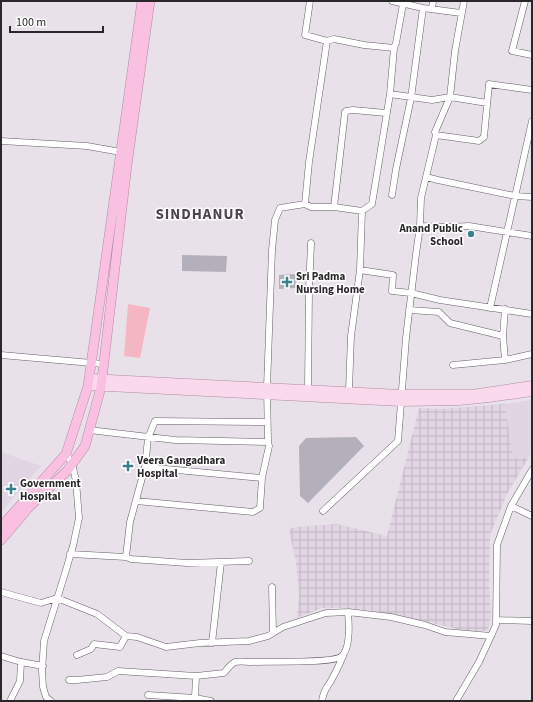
<svg xmlns="http://www.w3.org/2000/svg" width="533" height="702" font-family="'Source Sans 3',sans-serif">
<defs>
<pattern id="industrial-grid" width="8" height="8" patternUnits="userSpaceOnUse"><rect width="8" height="8" fill="#e1d4e3"/><path d="M0 4h8M4 0v8" fill="none" stroke="#c1b6c3"/></pattern>
</defs>
<rect width="100%" height="100%" fill="#e9e1ea"/>
<path fill="#e1d4e3" d="M532 400V452L529 457 513 458 505 404Z
M1 452 41 466 1 512Z"/>
<path fill="url(#industrial-grid)" d="M505 404 513 458 529 457 507 494 490 535 489 578 491 614 488 631H466L402 616 369 610 340 608H322L297 618 299 594 296 562 292 544 289 529 296 527 337 524 387 536 419 408 442 409Z"/>
<path fill="#f5b6c3" d="M128 304 150 308 140 358 124 356Z"/>
<path fill="#b3b0bb" d="M182 255 227 256 226 272 182 271Z
M295 274 296 288 279 289V275Z
M356 437 364 446 308 503 300 496 299 446 306 438Z"/>
<g fill="none" stroke-linecap="round" stroke-linejoin="round">
<g stroke="#635d65" stroke-width="7">
<path id="minor" d="M310 1 305 35 327 41 334 39 364 45 394 48
M392 1 423 8 461 13
M464 1 455 51 450 97 487 103
M525 1 512 51 532 55
M432 9 433 1
M436 135 479 141 484 137 489 84 532 90
M1 141 87 146 121 152
M426 177 438 180 515 196 532 197
M392 195 396 169 411 98 423 8
M305 204 309 162 327 41
M334 207 345 112 346 111 353 110 386 113
M420 226 447 227 469 226 532 236
M360 270 393 275 392 291 411 293 440 300 532 314
M490 308 532 121
M409 310 439 312 450 323 503 336
M1 355 103 364
M505 360 503 336 505 309
M453 365 505 360 532 354
M308 389 309 291 311 243
M349 390 351 336 360 270 362 211
M89 430 175 440 268 442
M145 467 262 478
M136 501 253 512 260 508 262 478 269 446 268 442 267 387 272 250 275 220 280 208 305 204 311 207H334L362 211 372 204 390 94 394 48 396 43 403 4
M511 506 532 516
M323 511 398 441 406 338 416 254 420 226 421 198 436 135 435 132 450 97 432 100 390 94
M70 554 126 557 131 559 187 563 249 561
M126 557 130 522 145 467 148 438 155 421 267 422
M272 587 273 633
M1 592 41 603 57 598 97 614 126 636
M496 620 532 621
M212 643 221 562
M77 655 91 649 94 644 120 647 126 636 137 637 166 647 200 643 249 641 268 636 283 627 326 613 348 612 391 617 425 625 445 632 491 636
M1 656 21 662 43 666
M69 680H77L107 677 118 671 196 676 224 673C227 669 231 664 235 662 240 661 246 662 251 662 266 661 334 664 342 656 351 647 349 623 348 612
M148 695 195 698 211 701
M195 698 196 676
M10 701 20 681 21 662
M51 701 46 697 43 687 42 671 44 641 66 570 73 546 79 518 76 481 72 463 66 454
M322 701C324 687 328 688 333 677 337 670 340 663 343 656
M456 701 479 662 496 625 497 545 511 506 532 470"/>
</g>
<g stroke="#b18aa1" stroke-width="9">
<path id="major" d="M89 378 401 394H472L532 385
M88 386 401 402 459 401 489 398 532 392"/>
</g>
<g stroke="#b18aa1" stroke-width="10">
<path id="highway" d="M1 527 66 454 88 386 142 1
M1 540 30 506 67 471 85 446 101 387 127 165 150 1"/>
</g>
<use href="#minor" stroke="#fff" stroke-width="6"/>
<use href="#major" stroke="#fbd9ed" stroke-width="8"/>
<use href="#highway" stroke="#f9c0e1" stroke-width="9"/>
</g>
<g fill="#3c808e" stroke="#fff" stroke-width="1.5">
<circle cx="471" cy="234" r="4"/>
<path d="M285 276h4v4h4v4h-4v4h-4v-4h-4v-4h4z"/>
<path d="M126 460h4v4h4v4h-4v4h-4v-4h-4v-4h4z"/>
<path d="M9 483h4v4h4v4h-4v4h-4v-4h-4v-4h4z"/>
</g>
<g text-anchor="middle" stroke-width="3" stroke-linejoin="round" paint-order="stroke">
<g font-size="11" font-weight="bold" fill="#2a272a" stroke="#fff" text-anchor="start">
<text x="463" y="232" text-anchor="end">Anand Public<tspan x="463" dy="13">School</tspan></text>
<text x="296" y="280">Sri Padma<tspan x="296" dy="13">Nursing Home</tspan></text>
<text x="137" y="464">Veera Gangadhara<tspan x="137" dy="13">Hospital</tspan></text>
<text x="20" y="487">Government<tspan x="20" dy="13">Hospital</tspan></text>
</g>
<g font-size="15" font-weight="bold" letter-spacing="1" fill="#4c454d" stroke="#fff">
<text x="200" y="219">SINDHANUR</text>
</g>
</g>
<rect width="533" height="702" fill="none" stroke="#2a272a" stroke-width="4"/>
<path d="M10 26v6h93v-6" fill="none" stroke="#2a272a" stroke-width="2"/>
<text x="16" y="26" font-size="12" fill="#2a272a" stroke="#ffffff" stroke-width="3" paint-order="stroke">100 m</text>
</svg>
